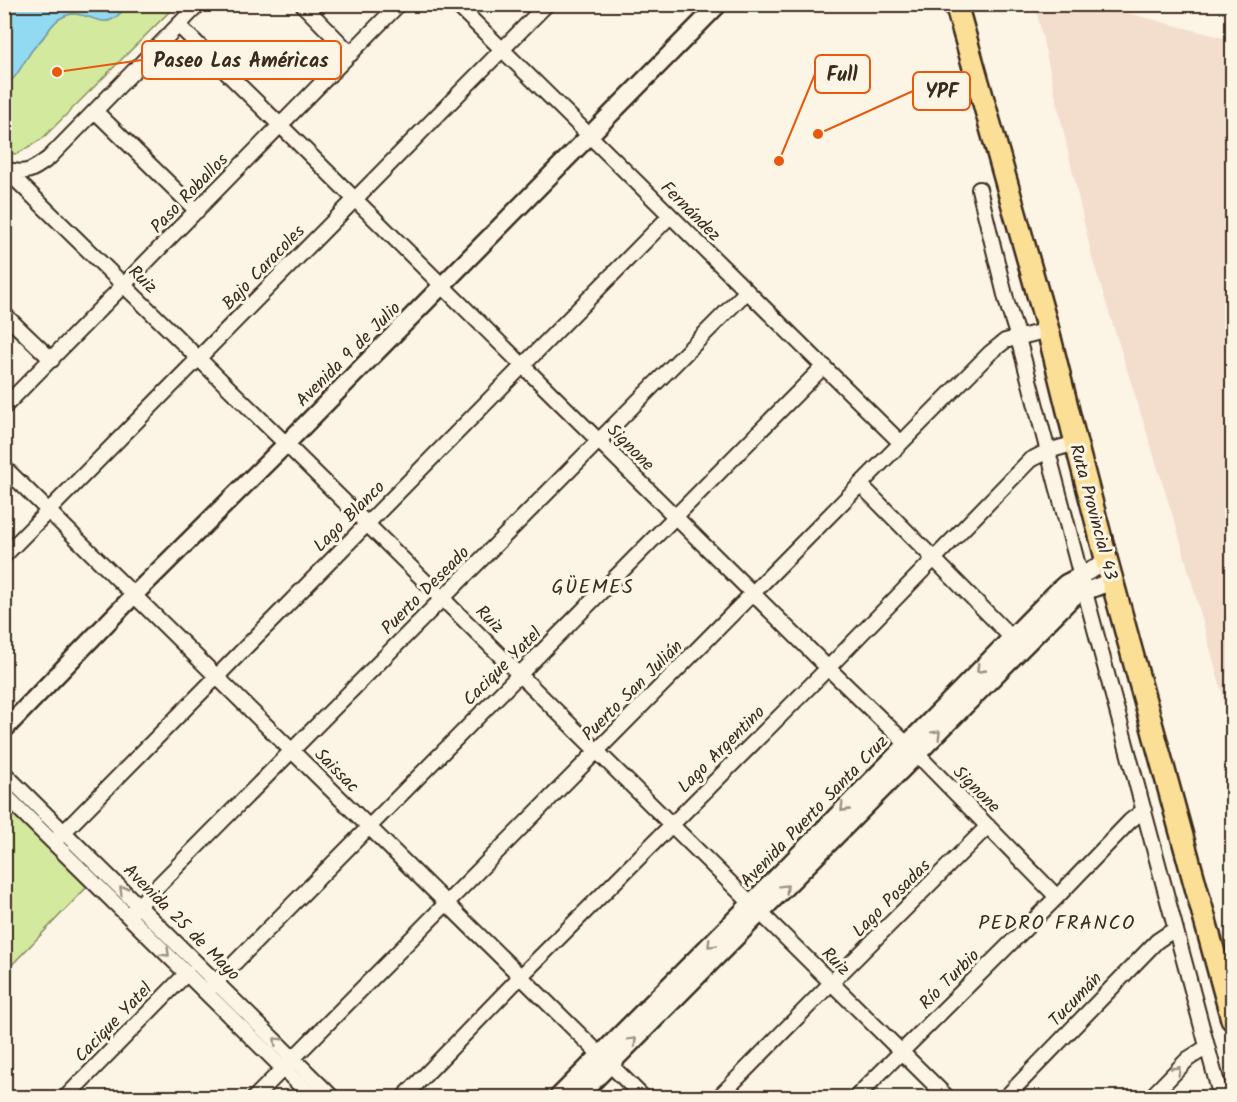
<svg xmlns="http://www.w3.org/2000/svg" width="1237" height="1102" font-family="Kalam,sans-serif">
<rect width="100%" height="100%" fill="#fcf5e5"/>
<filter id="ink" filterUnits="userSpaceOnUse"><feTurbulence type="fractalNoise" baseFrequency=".0167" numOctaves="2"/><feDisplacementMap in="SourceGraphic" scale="12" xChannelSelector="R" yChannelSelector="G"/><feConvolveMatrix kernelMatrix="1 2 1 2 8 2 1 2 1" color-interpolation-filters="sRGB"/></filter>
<g filter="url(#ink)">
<path fill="#f3decd" d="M1035 5H1097L1232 40V753L1222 692 1179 536 1092 258Z"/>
<path fill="#d2e99e" stroke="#868a5e" stroke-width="1.5" d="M5 5H176L42 139 17 154 5 153Z
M5 805 87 887 5 972H4Z"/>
<path fill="#91daf2" stroke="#6f949d" stroke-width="1.5" d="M5 4H128V5C123 10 118 17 111 20 96 26 81 6 61 18 54 21 50 29 45 35 42 40 37 44 33 49 23 62 19 76 5 86Z"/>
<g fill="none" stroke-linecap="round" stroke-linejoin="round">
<g stroke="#3b2a1e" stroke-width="18">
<path id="minor" d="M302 4 351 54
M456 4 901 443
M178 25 280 125 828 668 917 754 1057 897
M95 111 197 211
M4 169C26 175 32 171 49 158L199 4
M5 169 286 444 948 1098
M979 189 1007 303 1018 338 1085 592 1221 1098
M4 314 52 360
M4 407 399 4
M4 467 644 1098
M860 484 1011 637
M4 556 547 4
M4 773 333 1098
M4 794 313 1098
M54 842 670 216
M129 915 747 291
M206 992 824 366
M65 1098 187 973
M254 1098 990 353 1005 341 1048 330
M403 1098 520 977 828 668 1030 460 1048 451 1076 443
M718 1098 832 982 988 826
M855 1098 1057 897 1130 821 1144 810
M1005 1098 1157 941 1175 929
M1150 1098 1188 1059 1207 1047"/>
</g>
<g stroke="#3b2a1e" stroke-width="21">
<path id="tertiary" d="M4 730 134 595 286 444 719 4
M557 1098 752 902 1057 591 1066 583 1107 562
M577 1098 1068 602 1076 595 1112 581"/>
</g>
<g stroke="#3b2a1e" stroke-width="26">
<path id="primary" d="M956 4 1048 330 1076 443 1107 562 1232 1019"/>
</g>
<use href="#minor" stroke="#fcf5e5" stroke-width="14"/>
<use href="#tertiary" stroke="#fcf5e5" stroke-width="16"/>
<use href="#primary" stroke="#fbdf96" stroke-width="21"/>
</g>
<defs><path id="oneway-chevron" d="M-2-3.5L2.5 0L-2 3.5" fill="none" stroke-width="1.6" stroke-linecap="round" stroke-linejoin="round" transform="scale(1.5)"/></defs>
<g stroke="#9c9082">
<use href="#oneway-chevron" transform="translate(980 669) rotate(134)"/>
<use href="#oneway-chevron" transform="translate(937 734) rotate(-45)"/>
<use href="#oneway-chevron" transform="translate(844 808) rotate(134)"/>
<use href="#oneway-chevron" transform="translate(785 888) rotate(-45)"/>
<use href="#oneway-chevron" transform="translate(123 890) rotate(-136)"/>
<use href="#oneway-chevron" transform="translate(711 944) rotate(135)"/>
<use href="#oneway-chevron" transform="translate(166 953) rotate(45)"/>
<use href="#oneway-chevron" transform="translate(277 1041) rotate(-135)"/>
<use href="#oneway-chevron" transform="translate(633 1041) rotate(-45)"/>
<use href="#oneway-chevron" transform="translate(1177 1070) rotate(-46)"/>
</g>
</g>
<g text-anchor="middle" stroke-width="6" stroke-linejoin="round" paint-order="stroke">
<g font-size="18" fill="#3b2a1e" stroke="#fcf5e5">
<text transform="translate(189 193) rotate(-46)" y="6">Paso Roballos</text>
<text transform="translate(691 211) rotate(45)" y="6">Fernández</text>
<text transform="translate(263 267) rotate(-46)" y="6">Bajo Caracoles</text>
<text transform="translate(143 279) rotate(44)" y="6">Ruiz</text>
<text transform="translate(348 354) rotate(-45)" y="6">Avenida 9 de Julio</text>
<text transform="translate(631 447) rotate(45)" y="6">Signone</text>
<text transform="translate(1094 512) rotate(75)" y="6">Ruta Provincial 43</text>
<text transform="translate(349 516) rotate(-45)" y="6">Lago Blanco</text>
<text transform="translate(425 590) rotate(-45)" y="6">Puerto Deseado</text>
<text transform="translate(490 619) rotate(45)" y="6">Ruiz</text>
<text transform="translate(502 666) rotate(-45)" y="6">Cacique Yatel</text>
<text transform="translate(632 690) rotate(-45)" y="6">Puerto San Julián</text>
<text transform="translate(721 749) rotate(-45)" y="6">Lago Argentino</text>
<text transform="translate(337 770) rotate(45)" y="6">Saissac</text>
<text transform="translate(977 789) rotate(45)" y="6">Signone</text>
<text transform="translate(814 811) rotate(-46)" y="6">Avenida Puerto Santa Cruz</text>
<text transform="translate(891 898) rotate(-45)" y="6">Lago Posadas</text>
<text transform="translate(182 922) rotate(45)" y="6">Avenida 25 de Mayo</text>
<text transform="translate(836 961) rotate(45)" y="6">Ruiz</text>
<text transform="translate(949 979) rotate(-45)" y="6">Río Turbio</text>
<text transform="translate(1075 999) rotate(-46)" y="6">Tucumán</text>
<text transform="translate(113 1022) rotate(-46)" y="6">Cacique Yatel</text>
</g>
<g font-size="20" letter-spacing="1.5" fill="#3b2a1e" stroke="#fcf5e5">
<text x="593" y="593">GÜEMES</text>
<text x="1057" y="929">PEDRO FRANCO</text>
</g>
</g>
<path fill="none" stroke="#e8590c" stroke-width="2" d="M57 72L142 60M779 161L815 74M818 134L913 91"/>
<g fill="#e8590c" stroke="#fcf5e5" stroke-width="2">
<circle cx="57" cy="72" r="6"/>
<circle cx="779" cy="161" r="6"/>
<circle cx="818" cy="134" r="6"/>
</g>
<g fill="#fcf5e5" stroke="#e8590c" stroke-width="2">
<rect x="142" y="41" width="199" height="38" rx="6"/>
<rect x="815" y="55" width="55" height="38" rx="6"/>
<rect x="913" y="72" width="57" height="38" rx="6"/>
</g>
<g font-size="20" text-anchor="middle" font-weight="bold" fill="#3b2a1e">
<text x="241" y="67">Paseo Las Américas</text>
<text x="842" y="81">Full</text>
<text x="942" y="98">YPF</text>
</g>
<rect width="1237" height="1102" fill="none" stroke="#fcf5e5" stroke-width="24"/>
<rect x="12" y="12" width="1213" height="1078" fill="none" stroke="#3b2a1e" stroke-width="2" filter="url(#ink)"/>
</svg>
